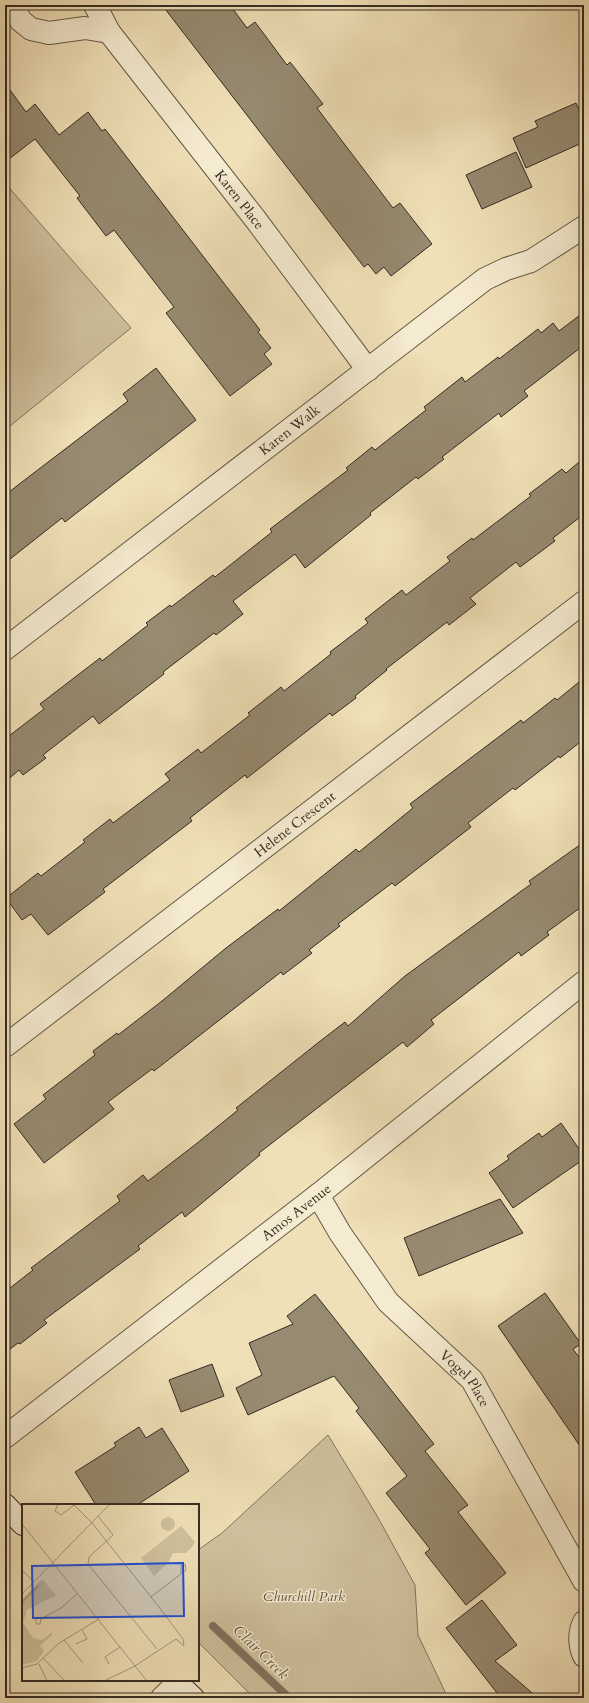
<svg xmlns="http://www.w3.org/2000/svg" width="589" height="1703" font-family="Cardo,serif">
<rect width="100%" height="100%" fill="#f0e0b7"/>
<filter id="stains"><feTurbulence type="fractalNoise" baseFrequency=".005" numOctaves="4"/><feColorMatrix values="0 0 0 0 .2 0 0 0 0 .09 0 0 0 0 .02 0 0 0 .5 -.17"/></filter>
<radialGradient id="worn" r=".72"><stop offset=".6" stop-color="#630" stop-opacity="0"/><stop offset="1" stop-color="#630" stop-opacity=".3"/></radialGradient>
<path fill="#d0c19e" stroke="#827660" d="M5 183 131 328 5 430Z
M328 1435 376 1514 415 1585 418 1635 448 1698H254L198 1642V1550L222 1533Z"/>
<g fill="none" stroke-linecap="round" stroke-linejoin="round">
<path stroke="#7f735e" stroke-width="8" d="M213 1626 289 1698"/>
</g>
<path fill="#968a70" stroke="#352c23" d="M162 5H230L247 28 255 22 287 65 290 62 323 104 317 108 393 208 400 203 432 244 391 276 384 267 376 274 368 264 364 267Z
M5 83 26 112 35 104 59 135 88 112 102 131 105 129 260 330 258 332 271 348 264 354 272 364 230 396 166 313 174 307 114 230 106 236 77 198 80 196 35 139 5 162Z
M576 103 584 120V142L526 168 513 138 538 127 535 121Z
M516 152 532 187 482 209 466 175Z
M584 312V345L524 391 528 396 501 417 499 413 442 457 444 459 418 479 416 477 370 513 371 515 305 568 295 554 233 601 243 614 216 635 214 633 163 672 164 674 99 724 93 716 43 755 46 758 23 775 19 770 5 782V739L44 709 40 704 100 658 102 661 148 625 146 623 170 605 171 607 213 575 215 577 272 532 270 529 348 470 346 468 372 447 375 450 426 410 424 407 462 377 465 382 498 357 499 359 538 329 541 333 553 323 559 331Z
M156 368 196 420 65 522 62 518 5 563V495L128 401 123 394Z
M584 458V514L553 538 555 541 520 567 516 562 470 598 476 604 449 625 447 622 386 669 387 670 355 696 356 698 332 716 330 713 247 778 245 775 190 818 192 821 103 889 105 892 48 935 31 914 22 920 6 898 38 873 41 876 85 842 83 840 110 819 113 823 170 780 165 774 198 749 201 753 250 715 248 713 281 687 284 691 331 654 330 652 368 623 365 619 402 590 406 595 450 561 447 557 472 538 473 540 531 496 529 494 562 469 566 473Z
M584 678V739L560 758 559 756 515 790 513 788 468 823 471 827 395 886 392 883 338 924 340 926 309 950 312 953 283 975 281 972 154 1071 152 1069 108 1102 114 1109 44 1163 14 1124 46 1099 43 1095 95 1055 93 1051 117 1033 118 1035 162 1001 226 948 278 909 279 911 356 849 359 852 413 808 410 804 521 720 523 723 555 698 557 700Z
M584 842V905L547 932 549 935 521 956 519 952 431 1020 434 1024 407 1047 403 1042 259 1153 260 1155 185 1217 182 1212 138 1246 140 1249 44 1320 47 1323 20 1344 18 1343 5 1353V1292L33 1270 31 1268 120 1201 117 1196 143 1175 148 1181 196 1144 238 1110 236 1108 319 1042 345 1022 348 1026 405 976 531 884 529 881Z
M561 1123 584 1156V1159L513 1208 489 1173 509 1159 507 1156 539 1133 542 1137Z
M500 1199 523 1233 419 1276 404 1238Z
M545 1293 581 1344 573 1349 584 1364V1452L498 1326Z
M315 1294 434 1444 425 1451 468 1505 458 1512 506 1573 466 1605 425 1553 430 1549 386 1493 407 1476 356 1411 359 1408 334 1376 248 1415 236 1388 262 1375 249 1343 293 1324 287 1316Z
M212 1364 224 1396 181 1412 169 1380Z
M139 1427 146 1438 162 1428 189 1471 137 1505H96L75 1472 116 1446 114 1443Z
M482 1600 517 1645 495 1661 538 1698H501L446 1628Z"/>
<g fill="none" stroke-linecap="round" stroke-linejoin="round">
<g stroke="#645948" stroke-width="24">
<g id="street">
<path d="M12 5 21 21 31 29 49 33 85 28 109 32"/>
<path id="s1" d="M95 5 109 32 256 220 368 370"/>
<path id="s2" d="M5 649 485 279 506 269 531 261 584 227"/>
<path id="s3" d="M5 1046 584 602"/>
<path id="s4" d="M318 1195 340 1233 388 1302 472 1380 584 1581"/>
<path id="s5" d="M5 1437 318 1195 584 982"/>
<path d="M584 1622C579 1632 579 1645 584 1656"/>
<path d="M162 1698 177 1683"/>
</g>
</g>
<g stroke="#352c23" stroke-width="24">
<path id="secondary" d="M5 1505 23 1524
M174 1680 193 1698"/>
</g>
<use href="#street" stroke="#f5ebd0" stroke-width="22"/>
<use href="#secondary" stroke="#f5ebd0" stroke-width="22"/>
</g>
<g text-anchor="middle" stroke-width="3" stroke-linejoin="round" paint-order="stroke">
<g font-size="14" fill="#352c23" stroke="#f5ebd0">
<text dy="5" stroke="none"><textPath href="#s1" startOffset="243">Karen Place</textPath></text>
<text dy="5" stroke="none"><textPath href="#s2" startOffset="359">Karen Walk</textPath></text>
<text dy="5" stroke="none"><textPath href="#s3" startOffset="365">Helene Crescent</textPath></text>
<text dy="5" stroke="none"><textPath href="#s5" startOffset="368">Amos Avenue</textPath></text>
<text dy="5" stroke="none"><textPath href="#s4" startOffset="237">Vogel Place</textPath></text>
</g>
<g font-size="14" font-style="italic" fill="#5c5142" stroke="#f5ebd0">
<text x="304" y="1601">Churchill Park</text>
</g>
<g font-size="15" font-style="italic" fill="#5a5040" stroke="#f5ebd0">
<text transform="translate(261 1652) rotate(44)" y="5">Clair Creek</text>
</g>
</g>
<g transform="translate(22 1504)">
<rect width="177" height="177" fill="#f0e0b7"/>
<path d="M139 20a7 7 0 1 1 14 0a7 7 0 1 1-14 0ZM159 22 173 38 170 43 164 49H151L146 59 132 72 119 54ZM20 75 34 91 5 106 1 119 11 134 20 136 30 128V131L18 142 22 147 15 157 0 161V95Z" fill="#d0c19e"/>
<path fill="none" stroke="#b0a385" stroke-width="2" d="M0 98 17 81"/>
<path fill="none" stroke="#a5987c" stroke-width="1" d="M36 0 33 7 39 11 52 1M51 0 70 19 137 103 161 135 162 142 154 135M76 12 91 31 67 53 66 60 135 145M0 20 125 177M0 66 12 78M0 90 88 0M129 93 164 66 163 60 159 62V69M19 115 18 120H14V114L19 115 39 104 55 90M42 136 61 159M54 140 65 135 60 126M21 154 43 177M17 160 25 177M87 160 83 153 98 143M0 164 15 160 37 139 77 115M82 177 113 162 154 135"/>
<path fill="#1d4ed8" fill-opacity="0.15" stroke="#1d4ed8" stroke-width="2" d="M161 59 162 112 11 114 10 62Z"/>
<rect width="177" height="177" fill="none" stroke="#352c23" stroke-width="2"/>
</g>
<rect width="589" height="1703" fill="none" stroke="#f0e0b7" stroke-width="20"/>
<rect x="6" y="6" width="577" height="1691" fill="none" stroke="#352c23" stroke-width="2"/>
<rect x="10" y="10" width="569" height="1683" fill="none" stroke="#352c23"/>
<rect width="100%" height="100%" filter="url(#stains)"/>
<rect width="100%" height="100%" fill="url(#worn)"/>
</svg>
